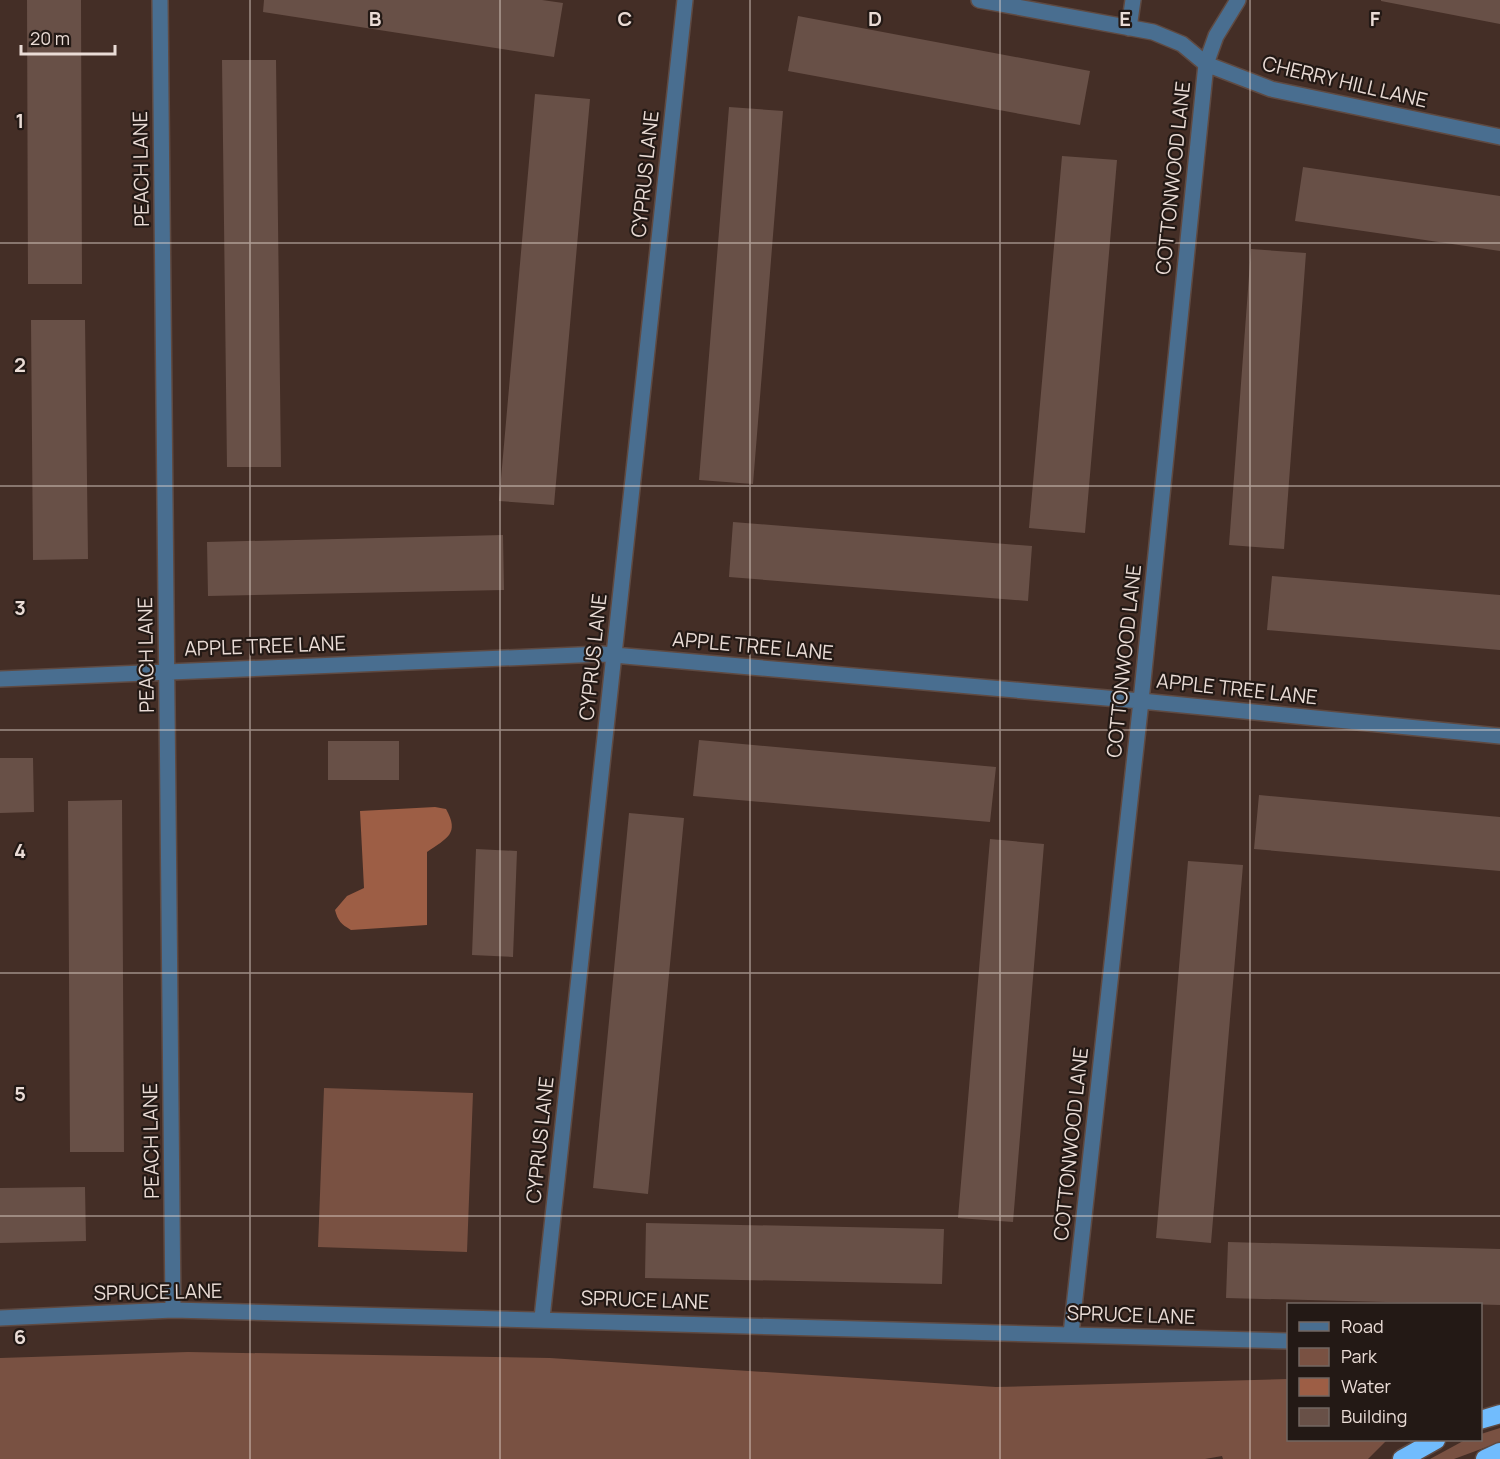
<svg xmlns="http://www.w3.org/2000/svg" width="1500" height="1459" font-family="Manrope,sans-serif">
<rect width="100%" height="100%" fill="#442e26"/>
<path fill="#795142" d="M324 1088 473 1093 467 1252 318 1247Z
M188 1352 550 1358 996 1387 1288 1379V1440H1387L1368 1459H1223L1222 1456 1205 1459H0V1358Z
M1500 1428V1442L1454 1459H1430L1465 1440H1480L1481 1434Z"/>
<path fill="#9d5e45" d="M435 807 446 809C460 834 447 838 427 852V925L351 930C341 924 338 921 335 910L347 896 364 888 360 811Z"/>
<path fill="#685047" d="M27 0H81L82 284H28Z
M264 0H542L563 3 554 57 263 12Z
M1381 0H1500V24L1381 1Z
M798 16 1090 71 1080 125 788 71Z
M222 60H276L281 467H227Z
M535 94 590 99 554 505 499 501Z
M729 107 783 111 753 484 699 480Z
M1062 156 1117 160 1085 533 1029 528Z
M1303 167 1500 196V251L1295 221Z
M1251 249 1306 253 1284 549 1229 545Z
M31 320H85L88 559 33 560Z
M733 522 1032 546 1028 601 729 577Z
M503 535 504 590 208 596 207 542Z
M1272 576 1500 595V650L1267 630Z
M699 740 996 767 990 822 693 796Z
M328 741H399V780H328Z
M0 758H33L34 812 0 813Z
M1259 795 1500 817V871L1254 849Z
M122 800 124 1152H70L68 801Z
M629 813 684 818 648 1194 593 1188Z
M990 839 1044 844 1013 1222 958 1218Z
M476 849 517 851 513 957 472 955Z
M1188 861 1243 865 1211 1243 1156 1238Z
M85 1187 86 1241 0 1243V1188Z
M646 1223 944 1229 942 1284 645 1278Z
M1228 1242 1500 1249V1305L1226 1298Z"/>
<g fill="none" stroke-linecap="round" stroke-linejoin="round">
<g stroke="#5f4a42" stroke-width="18">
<path id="minor" d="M160 0 173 1310
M979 0 1153 32 1182 44 1206 64 1271 89 1500 137
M1129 28 1133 0
M0 679 602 654 1141 701 1500 736
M0 1318 173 1310 1288 1341
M542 1318 685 0
M1071 1334 1141 701 1206 64 1216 36 1238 0"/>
</g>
<g stroke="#5f4a42" stroke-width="21">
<path id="highway" d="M1480 1420 1500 1414
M1402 1459 1436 1440
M1485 1459 1500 1452"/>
</g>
<use href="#minor" stroke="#496e90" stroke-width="15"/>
<use href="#highway" stroke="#71bcfd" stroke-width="18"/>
</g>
<path fill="none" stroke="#eadcd6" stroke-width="1.5" stroke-opacity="0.55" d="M250 0V1459M500 0V1459M750 0V1459M1000 0V1459M1250 0V1459M0 243H1500M0 486H1500M0 730H1500M0 973H1500M0 1216H1500"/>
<g text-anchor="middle" stroke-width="4.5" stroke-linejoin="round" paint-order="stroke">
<g font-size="20" fill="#eadcd6" stroke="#231915">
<text transform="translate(1345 82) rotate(13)" y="7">CHERRY HILL LANE</text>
<text transform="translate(141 169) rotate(-91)" y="7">PEACH LANE</text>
<text transform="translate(645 174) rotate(-84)" y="7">CYPRUS LANE</text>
<text transform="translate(1173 178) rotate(-84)" y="7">COTTONWOOD LANE</text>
<text transform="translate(265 646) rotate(-2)" y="7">APPLE TREE LANE</text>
<text transform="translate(753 646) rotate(5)" y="7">APPLE TREE LANE</text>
<text transform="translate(146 655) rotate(-91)" y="7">PEACH LANE</text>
<text transform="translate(593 657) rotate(-84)" y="7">CYPRUS LANE</text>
<text transform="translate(1124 661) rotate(-84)" y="7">COTTONWOOD LANE</text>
<text transform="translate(1237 689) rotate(6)" y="7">APPLE TREE LANE</text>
<text transform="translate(540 1140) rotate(-84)" y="7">CYPRUS LANE</text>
<text transform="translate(151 1141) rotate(-91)" y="7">PEACH LANE</text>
<text transform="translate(1071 1144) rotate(-84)" y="7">COTTONWOOD LANE</text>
<text transform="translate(158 1292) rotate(-1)" y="7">SPRUCE LANE</text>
<text transform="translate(645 1300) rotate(2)" y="7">SPRUCE LANE</text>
<text transform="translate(1131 1315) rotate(2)" y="7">SPRUCE LANE</text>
</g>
</g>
<g font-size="20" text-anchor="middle" font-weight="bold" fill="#eadcd6" stroke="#231915" stroke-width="4.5" stroke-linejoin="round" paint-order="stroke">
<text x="375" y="26">B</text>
<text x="625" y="26">C</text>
<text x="875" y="26">D</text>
<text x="1125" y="26">E</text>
<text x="1375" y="26">F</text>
<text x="20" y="128">1</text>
<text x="20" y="372">2</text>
<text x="20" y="615">3</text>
<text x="20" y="858">4</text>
<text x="20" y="1101">5</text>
<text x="20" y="1344">6</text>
</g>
<rect x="1287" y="1303" width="195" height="138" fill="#231915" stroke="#736762" stroke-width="1.5"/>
<rect x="1299" y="1322" width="30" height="9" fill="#496e90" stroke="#736762" stroke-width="1.5"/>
<text x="1341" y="1333" font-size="18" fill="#eadcd6">Road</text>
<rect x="1299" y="1348" width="30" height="18" fill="#795142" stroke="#736762" stroke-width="1.5"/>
<text x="1341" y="1363" font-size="18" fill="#eadcd6">Park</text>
<rect x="1299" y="1378" width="30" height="18" fill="#9d5e45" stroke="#736762" stroke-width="1.5"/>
<text x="1341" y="1393" font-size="18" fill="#eadcd6">Water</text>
<rect x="1299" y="1408" width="30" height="18" fill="#685047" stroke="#736762" stroke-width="1.5"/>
<text x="1341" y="1423" font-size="18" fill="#eadcd6">Building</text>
<path d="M21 45v9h94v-9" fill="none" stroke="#eadcd6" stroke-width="3"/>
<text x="30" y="45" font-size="18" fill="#eadcd6" stroke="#231915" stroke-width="4.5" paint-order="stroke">20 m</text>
</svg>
